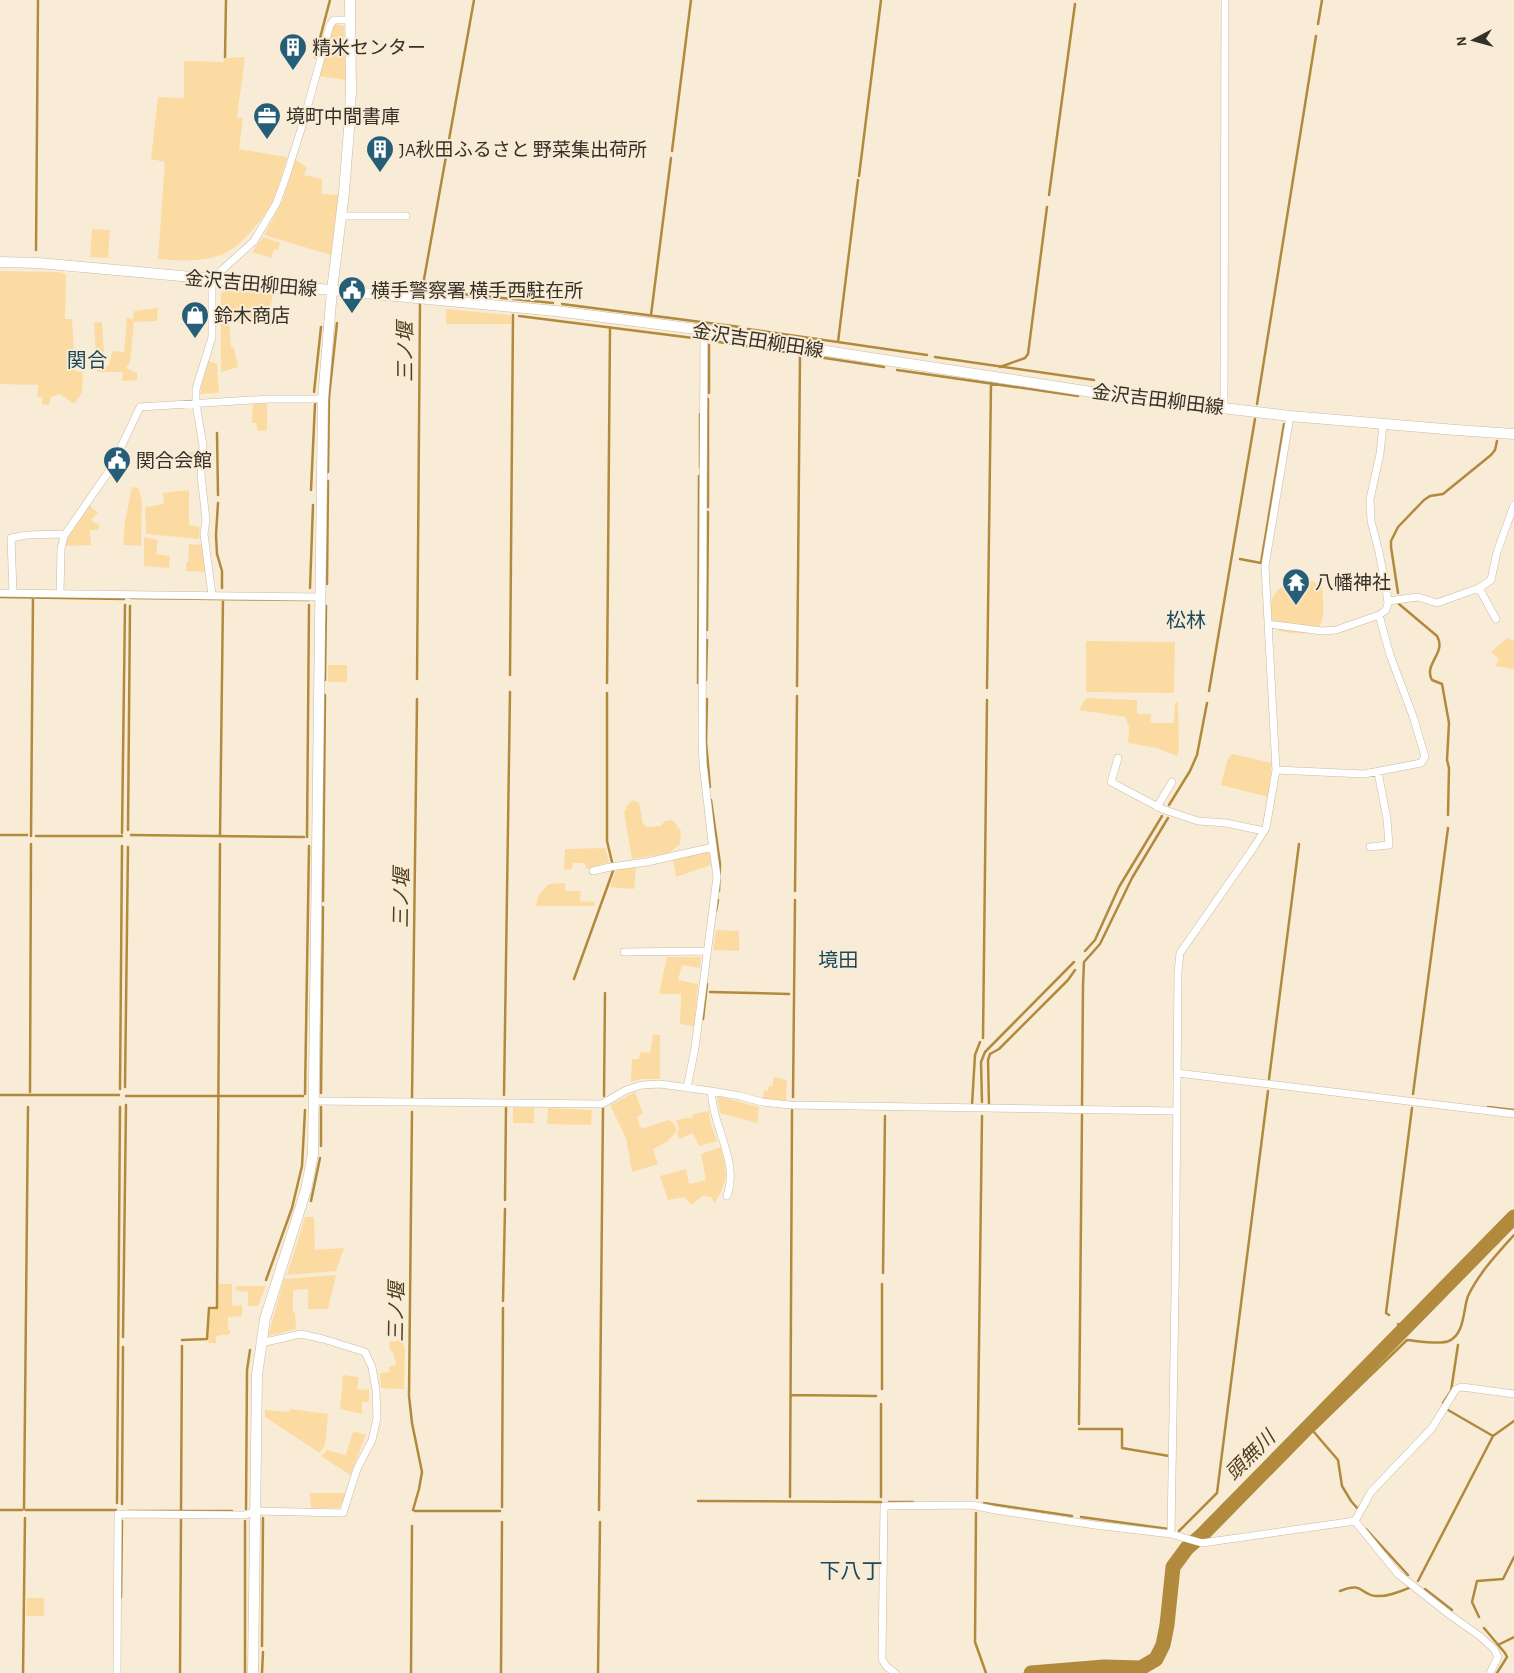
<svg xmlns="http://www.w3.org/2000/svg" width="1514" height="1673" font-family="'Alegreya Sans','Noto Sans JP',sans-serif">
<rect width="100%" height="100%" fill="#f9ecd6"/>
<path fill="#fcdba2" d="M334 24 344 26 346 80 319 76Z
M245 57 237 118H243L239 149 287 157C283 171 279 185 274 198 268 214 240 248 223 254 203 262 180 261 158 259L165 162 151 159 158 97 184 98V61L223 62 224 58Z
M295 159 307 168 304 175 322 179V194L339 195 331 255 264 235 283 200Z
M92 229 110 230 108 258 90 257Z
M263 237 280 243 278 250 274 249 271 258 252 252Z
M0 271 59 272 66 275 65 319H72L75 371 83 372 82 393 74 404 60 394 51 397 49 405 42 404V397H37L38 385 0 384Z
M228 288 273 293 268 323 229 322 231 347 234 348 238 367 221 372V293Z
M158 308 157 321 134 322 130 362 126 368 137 373V380L122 381 123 372H97L94 323 102 322 105 366H108C111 361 110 356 113 351L124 352 127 318 133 319 134 311Z
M446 309 511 315V324H446Z
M209 361 217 364 219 393 200 394 202 383Z
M267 403V430L258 431 256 423H252L253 404Z
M199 451 198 466 178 468V454Z
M132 487 138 488 142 500 141 546 123 545 125 522Z
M189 490V525L200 527 199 539 146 534 145 507 164 504 163 493Z
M89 505 98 513 91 520 100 526 98 530H90L91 545 65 546 66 541Z
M144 537 158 540 156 554 170 556 169 568 144 566Z
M189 544 202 545 205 572 186 571V562H188Z
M1296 581H1313L1322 588C1327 628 1321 639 1279 631L1269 616C1272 592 1274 590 1296 581Z
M1507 638 1514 641V669L1495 666 1499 659 1491 652Z
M1086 641 1175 642 1174 693 1086 692Z
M328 665H347V682H328Z
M1086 698 1137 700V714H1151L1150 723H1174L1175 703 1178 702 1179 750 1177 756 1157 748 1128 743 1129 727 1125 717 1079 710Z
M1232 754 1272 763 1268 797 1221 785 1227 761Z
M633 800 639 803 643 824 647 827 660 826 665 821 673 820 681 831 680 844 669 853 632 859 624 812 628 804Z
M605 848 609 862 586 869 585 863H573L572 869 564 870 565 849Z
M709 850 711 865 676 877 673 860Z
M636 868 634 889 610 887 616 869Z
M565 883V891H581L580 901 595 902 594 906H536L538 896 549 884Z
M716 930 739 931V951L713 950Z
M667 957H701L700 968 682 965 678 980 698 984 694 1026 680 1024 681 994H659Z
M653 1035H660V1079H642L631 1082 632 1059H639L640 1052 650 1053Z
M774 1077 787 1080 786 1102 763 1099 764 1090 768 1091 769 1086H772Z
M635 1092 643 1113 637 1117 641 1129 669 1120 674 1124 677 1131 667 1142 653 1149 658 1164 632 1172 626 1138 610 1105Z
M717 1096 759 1107 757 1123 720 1113Z
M513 1107 534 1108V1123H513Z
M548 1108 592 1110 591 1125 547 1124Z
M709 1111 710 1121 717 1141 699 1146 693 1133 680 1139 677 1134 679 1128 676 1120 693 1117V1114Z
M721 1147C727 1174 729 1178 715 1203L711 1197 702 1196 692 1205 684 1197 668 1200 660 1176 686 1169 689 1184 706 1180 701 1154Z
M305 1217H314L315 1250 344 1248 336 1271 287 1275Z
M336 1275 328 1309H308V1289L293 1290V1312L295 1313 296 1329 268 1336 284 1279Z
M219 1284H232V1306L242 1305V1316L228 1317V1330H230V1334L216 1336V1343H208L210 1310 218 1309Z
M237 1286H266L258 1306H248V1292L236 1291Z
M402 1340 405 1350 404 1389 381 1388 380 1373 390 1372 389 1367 396 1365 393 1351H390L389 1342Z
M343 1375 359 1377 357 1389 369 1390V1402H362V1414L340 1409Z
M290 1409 328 1414 325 1445 320 1453 265 1417V1410L289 1412Z
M353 1431 366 1435 350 1475 321 1456 327 1450 346 1455Z
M310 1493H347L339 1508H311Z
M27 1598H44V1616H26Z"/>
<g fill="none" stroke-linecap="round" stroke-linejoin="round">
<path stroke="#b28a3e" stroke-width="2.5" d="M1318 24 1322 0
M225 57 226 0
M315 57 330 0
M672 151 691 0
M859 176 881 0
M1049 195 1075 4
M36 250 38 0
M462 294 553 303
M421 296 474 0
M562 304 740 327
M651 315 671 158
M519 316 693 338
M748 329 927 355
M712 341 884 367
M838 342 858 180
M935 357 1094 380
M1000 367 1025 358 1028 354 1047 207
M897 370 1078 396
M314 392 321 327
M709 393V345
M1257 404 1316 36
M217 433 218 495
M700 467V414
M328 472 329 397 337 323
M311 490 315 404
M218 503 216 535 217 554 222 571V588
M708 507V399
M1240 559 1261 563 1284 424
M327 584 328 481
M310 588 313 505
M1398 593 1391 547V541L1398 527 1424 500 1430 496 1443 494 1491 455 1495 450 1497 441
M0 597 124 599
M131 598 309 600
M1399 604 1437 636C1447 653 1423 664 1432 680L1442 684 1449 723 1447 760 1449 768 1448 815
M707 630 708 512
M510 675 513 315
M417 679 420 302
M325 680 326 606
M706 680 707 640
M607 683 610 328
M698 683 699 476
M797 686 800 355
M987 688 991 383
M1209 691 1255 419
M607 693V841L612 862
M707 699 706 742 710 787
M711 800 720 864 719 891
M1169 805 1190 771 1197 755 1207 703
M128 830 130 606
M122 833 125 605
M0 835H27
M131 835 304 837
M31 836 33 598
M36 836H122
M220 836 223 599
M307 837 309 605
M795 891 797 696
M323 901 325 695
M716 911 718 900
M1085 951 1095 940 1119 887 1162 816
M574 979 613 871
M710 992 789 994
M703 1019 707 984
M983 1038 987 700
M1269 1079 1299 844
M125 1087 128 847
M120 1089 122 846
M30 1092 31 844
M321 1093 323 907
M305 1094 309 846
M1413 1094 1448 828
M0 1095H119
M504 1095 510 692
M126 1096H303
M604 1096 605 993
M793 1097 795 900
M412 1098 417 699
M982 1102 981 1062 985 1052 1074 962
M972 1105 975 1055 980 1042
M989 1105 988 1060 990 1054 999 1049 1068 980 1075 970
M1082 1106 1083 985 1084 962 1100 944 1132 878 1168 818
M1488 1107 1514 1110
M412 1112 409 1396 412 1423 422 1472 419 1489 413 1510
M321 1146V1107
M505 1200 506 1108
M311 1201 320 1158
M883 1273 885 1116
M266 1280 292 1208 302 1166 305 1110
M503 1301 505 1209
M1389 1315 1386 1313 1412 1108
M1398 1324 1403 1329
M123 1337 126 1105
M182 1340 207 1339 209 1308H217L220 844
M882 1389V1284
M791 1395 876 1396
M1443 1403 1451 1391 1458 1345
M1448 1410 1493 1436
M1079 1424 1082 1115
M1079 1429H1122V1448L1169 1456
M790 1497 792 1110
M881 1497V1404
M977 1498 982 1116
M698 1501 881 1502
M889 1502H913
M117 1503 120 1107
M984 1503 1072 1516
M122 1504 123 1347
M1360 1506 1358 1509 1351 1501 1342 1486 1338 1460 1313 1431 1407 1340C1418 1341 1440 1345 1449 1341 1465 1334 1463 1309 1468 1296 1479 1273 1497 1254 1514 1235
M502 1507 503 1308
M24 1509 28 1107
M246 1509 247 1370 250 1350
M0 1510H22
M26 1510H116
M181 1510 182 1346
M599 1510 603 1108
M128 1511H232
M415 1511H500
M976 1513 975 1642 986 1673
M1081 1517 1169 1529V1528
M1366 1529 1408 1575
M1179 1531 1217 1493 1268 1091
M1418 1581 1493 1436 1514 1421
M1425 1589 1452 1610
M1340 1591C1364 1581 1360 1595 1376 1596 1388 1597 1401 1591 1411 1587
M121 1597 122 1521
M1479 1617 1472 1602 1477 1581 1503 1579 1514 1557
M1484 1628 1505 1653 1507 1657 1497 1673
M1498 1645 1514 1637
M262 1646 263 1518
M23 1673 25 1518
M180 1673 181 1520
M245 1673V1521
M262 1673 263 1652
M411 1673 412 1526
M501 1673 502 1522
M598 1673 600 1522"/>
<path stroke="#b28a3e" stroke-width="15" d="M1031 1673 1104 1667 1141 1668 1156 1659 1163 1645 1167 1625 1173 1567 1187 1548 1201 1536 1514 1217"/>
<g stroke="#c7bba6" stroke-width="8">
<path id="street" d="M342 216H406
M1224 407 1225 0
M1479 588 1496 619
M0 593 320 597
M13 593 11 538 27 535 60 534 64 536
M60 593 61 549 64 536 111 468 140 407 269 399H323
M212 595 204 534 206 520 201 475 203 445 196 404V389L212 337V279L254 241 276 204 286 177 303 123 330 25 334 20H350
M1388 601 1418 597 1437 603 1479 588 1491 580 1497 552 1514 505
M1268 624 1322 631 1336 630 1379 615 1386 610 1388 603 1387 595 1379 552 1371 521 1370 499 1380 454 1383 424
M1118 758 1111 782 1162 809 1198 821 1226 823 1264 831
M1276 770 1364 774 1421 763 1425 757 1414 719 1390 655 1379 615
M1157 807 1172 782
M1370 847 1389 845 1387 819 1378 772
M593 871 610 867 647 862 713 847
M624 952 707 951
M1177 1073 1514 1114
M687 1088 695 1048 717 877 711 833 703 764 702 739 704 330
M711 1091C712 1099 713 1107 715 1114 722 1142 737 1168 727 1196
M314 1101 602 1104 626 1090 642 1085 660 1084 711 1091 740 1096 762 1102 790 1105 1176 1111
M1355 1521 1371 1492 1432 1428 1456 1389 1462 1387 1514 1394
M1355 1521 1398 1574 1450 1615 1481 1637 1494 1649 1498 1657 1490 1673
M1171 1534C1175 1347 1177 1159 1178 972L1180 953 1254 847 1266 828 1270 805 1276 770 1265 566 1290 416
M117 1673 118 1514 245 1515 256 1511 343 1513 357 1469 372 1440 377 1418 376 1390 372 1367 365 1352 323 1339 301 1334 261 1343
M895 1673 886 1666 882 1659 884 1506 972 1505 995 1510 1095 1525 1171 1534 1202 1543 1355 1521"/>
</g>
<g stroke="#c7bba6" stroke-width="11">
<path id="secondary" d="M0 262 38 263 138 272 556 311 704 330 743 338 1098 393 1290 416 1456 430 1514 434
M253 1673 257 1375 265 1319 306 1190 313 1154 323 399 332 290 344 192 349 129 351 91 350 0"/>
</g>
<use href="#street" stroke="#fff" stroke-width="7"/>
<use href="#secondary" stroke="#fff" stroke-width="10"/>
</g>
<defs>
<g id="building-pin" transform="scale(1.4375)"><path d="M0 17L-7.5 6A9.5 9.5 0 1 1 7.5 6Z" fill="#265e78" stroke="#f9ecd6"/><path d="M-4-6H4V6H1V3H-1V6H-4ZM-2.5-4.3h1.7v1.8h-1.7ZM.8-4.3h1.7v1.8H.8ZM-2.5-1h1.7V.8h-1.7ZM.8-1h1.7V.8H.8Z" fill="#fff"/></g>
<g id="office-pin" transform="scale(1.4375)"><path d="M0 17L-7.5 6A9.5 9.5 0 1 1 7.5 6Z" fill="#265e78" stroke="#f9ecd6"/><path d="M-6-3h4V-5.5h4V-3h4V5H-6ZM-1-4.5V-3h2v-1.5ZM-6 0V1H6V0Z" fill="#fff"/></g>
<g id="civic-pin" transform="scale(1.4375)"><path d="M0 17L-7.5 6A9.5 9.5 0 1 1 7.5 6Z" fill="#265e78" stroke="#f9ecd6"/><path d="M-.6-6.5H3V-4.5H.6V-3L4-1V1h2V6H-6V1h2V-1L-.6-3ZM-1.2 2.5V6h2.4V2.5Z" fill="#fff"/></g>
<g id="shop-pin" transform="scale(1.4375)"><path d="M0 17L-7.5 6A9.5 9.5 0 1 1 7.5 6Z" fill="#265e78" stroke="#f9ecd6"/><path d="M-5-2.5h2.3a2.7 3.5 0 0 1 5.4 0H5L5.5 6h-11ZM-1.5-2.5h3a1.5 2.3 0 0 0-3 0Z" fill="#fff"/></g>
<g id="temple-pin" transform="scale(1.4375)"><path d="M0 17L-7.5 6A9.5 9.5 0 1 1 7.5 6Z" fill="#265e78" stroke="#f9ecd6"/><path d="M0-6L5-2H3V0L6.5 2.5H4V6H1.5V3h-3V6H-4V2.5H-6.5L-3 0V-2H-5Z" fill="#fff"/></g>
</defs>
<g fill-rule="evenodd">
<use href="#building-pin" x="293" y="47"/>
<use href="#office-pin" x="267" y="116"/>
<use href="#building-pin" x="380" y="149"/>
<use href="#civic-pin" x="352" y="290"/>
<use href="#shop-pin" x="195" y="315"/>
<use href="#civic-pin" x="117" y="460"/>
<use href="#temple-pin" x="1296" y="582"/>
</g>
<g text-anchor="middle" stroke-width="4" stroke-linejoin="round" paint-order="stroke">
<g font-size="19" fill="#353028" stroke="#f9ecd6" text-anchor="start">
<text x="312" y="54">精米センター</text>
<text x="286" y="123">境町中間書庫</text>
<text x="399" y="156">JA秋田ふるさと 野菜集出荷所</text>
<text x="371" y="297">横手警察署 横手西駐在所</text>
<text x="214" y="322">鈴木商店</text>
<text x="136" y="467">関合会館</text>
<text x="1315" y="589">八幡神社</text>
</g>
<g font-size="19" fill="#353028" stroke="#f9ecd6">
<text transform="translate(251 283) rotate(5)" y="7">金沢吉田柳田線</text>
<text transform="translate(758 340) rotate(9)" y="7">金沢吉田柳田線</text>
<text transform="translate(1158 399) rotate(7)" y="7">金沢吉田柳田線</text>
</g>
<g font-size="20" font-style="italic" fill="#503e1e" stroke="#f9ecd6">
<text transform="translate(405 352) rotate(-90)" y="7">三ノ堰</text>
<text transform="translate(401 898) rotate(-89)" y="7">三ノ堰</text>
<text transform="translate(396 1312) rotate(-89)" y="7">三ノ堰</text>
<text transform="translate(1250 1455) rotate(-45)" y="7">頭無川</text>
</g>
<g font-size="20" fill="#1b485d" stroke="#f9ecd6">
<text x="87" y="367">関合</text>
<text x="1186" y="627">松林</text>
<text x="838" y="967">境田</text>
</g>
<g font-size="21" fill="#1b485d" stroke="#f9ecd6">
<text x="851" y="1578">下八丁</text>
</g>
</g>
<g transform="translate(1474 40) rotate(264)" stroke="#f9ecd6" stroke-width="4" paint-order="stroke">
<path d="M0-4L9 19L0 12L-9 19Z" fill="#353028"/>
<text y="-8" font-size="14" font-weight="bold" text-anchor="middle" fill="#353028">N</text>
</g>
</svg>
